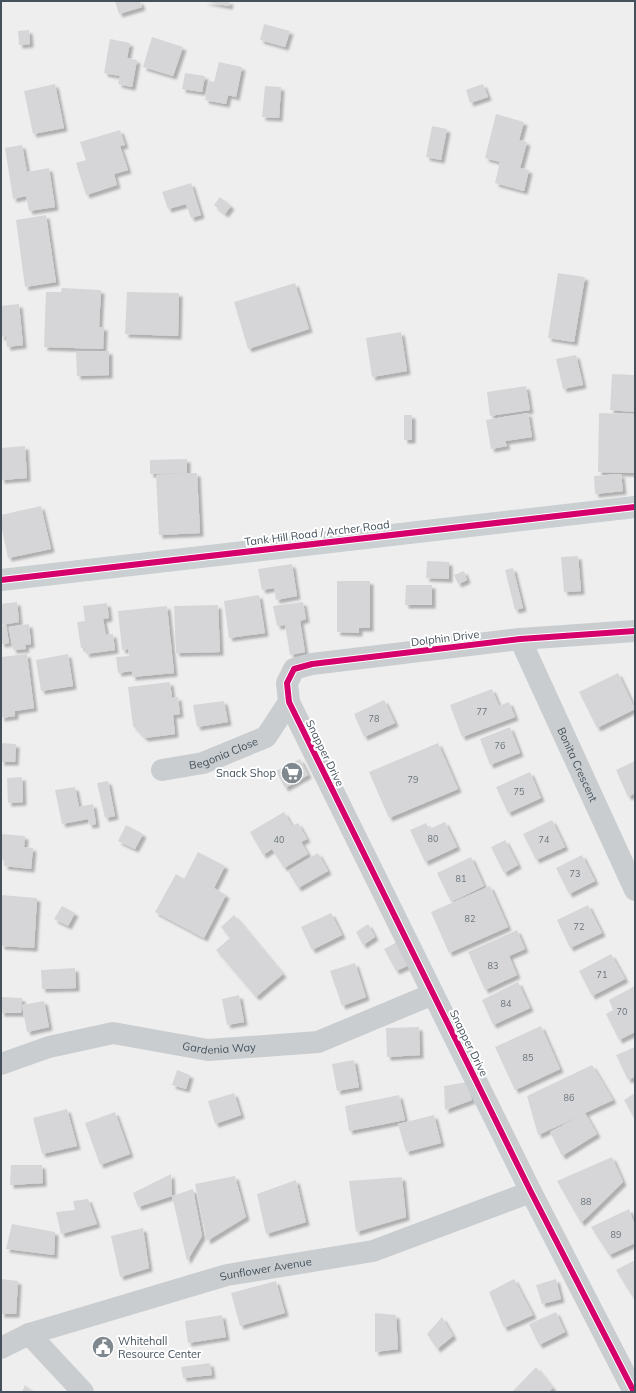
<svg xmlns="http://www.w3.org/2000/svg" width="636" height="1393" font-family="Mulish,sans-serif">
<defs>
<filter id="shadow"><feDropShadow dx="3.5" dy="3.5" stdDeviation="1" flood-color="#0004"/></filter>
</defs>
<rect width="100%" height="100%" fill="#efeeee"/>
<path fill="#d6d6d8" filter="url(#shadow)" d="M115 1H140L142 7 119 14Z
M203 1H230L229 6Z
M264 24 290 31 285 47 260 40Z
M29 30 30 44 19 45 18 31Z
M152 37 183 47 173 76 143 67Z
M110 39 130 43 127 58 137 60 132 87 118 84 120 76 104 73Z
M219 62 242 67 236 97 228 95 226 104 205 100 209 81 214 82Z
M185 73 205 76 202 92 182 89Z
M55 84 64 128 33 134 24 91Z
M483 84 488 97 470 103 466 90Z
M265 86 281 87 279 118 262 117Z
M496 114 524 122 519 140 527 142 520 168 529 170 524 191 495 183 500 162 485 158Z
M432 126 447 129 441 160 426 157Z
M120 130 125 145 120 146 128 170 114 174 117 185 86 195 76 163 86 160 80 142Z
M22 145 27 172 49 168 55 207 29 211 26 196 13 199 5 148Z
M191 183 201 215 191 218 186 204 168 209 162 192Z
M220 197 231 206 225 214 214 205Z
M46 215 56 282 25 287 16 220Z
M558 273 585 277 574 342 548 338Z
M295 283 309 329 248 349 234 302Z
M62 288 101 290 99 327H104L103 349 44 347 46 292H61Z
M127 292 179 293 178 336 125 334Z
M19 304 23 345 7 347 6 336 1 337V306Z
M401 332 407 371 372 377 366 338Z
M76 351H109V375L77 376Z
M576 355 583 385 563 389 556 359Z
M612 374 635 375V412L610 410Z
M526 386 530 410 490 416 487 392Z
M528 413 532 437 505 441 507 446 491 449 486 420Z
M599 413 635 414V473L598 472Z
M404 415H412V440H404Z
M25 446 27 478 1 480V448Z
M187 459V473H197L200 533 159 535 156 475 185 473 150 474V460Z
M621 474 623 491 595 494 594 476Z
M41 506 51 549 8 558 1 525V515Z
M578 556 581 591 564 592 561 557Z
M427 561 449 562V579L426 578Z
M292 564 297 596 276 600 274 588 262 590 258 569Z
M513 568 523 608 515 610 505 570Z
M464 571 467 580 458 584 454 575Z
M337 581H370V628H359V633L337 632Z
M406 585H432V605H405Z
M259 595 265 633 229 638 224 601Z
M17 602 19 622 1 625V604Z
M303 602 306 619 300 621 305 652 290 655 285 625 277 626 273 606Z
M107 603 109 618 103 619 106 635 113 634 115 650 86 654 85 648H81L77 622 85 621 83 606Z
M218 605 220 652 176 653 174 606Z
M167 606 174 673 132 677V671L118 673 116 657 129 656 128 649 122 650 118 611Z
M29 624 31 644 25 645 26 649 13 650 9 627Z
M6 625 9 643 1 644V626Z
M27 654 34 708 15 711V716L1 718V657Z
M68 654 73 686 41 691 36 660Z
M618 673 635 709 597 728 579 692Z
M170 682 172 698 178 697 180 714 173 715 175 734 145 738 133 726 128 687Z
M492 689 499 706 509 702 515 717 462 737 450 705Z
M384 700 395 723 364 737 354 714Z
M224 701 228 722 197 727 193 705Z
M510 727 520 753 490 765 480 739Z
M1 743 16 744 15 762H1Z
M438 743 458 789 389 818 369 772Z
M300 759 308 775 285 788 276 771Z
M635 761V793L628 797 616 770Z
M530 772 541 798 508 813 496 787Z
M22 777 23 802 8 803 7 778Z
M108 781 115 816 105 818 97 783Z
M75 787 79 807 93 804 96 824 89 825 88 819 62 824 55 790Z
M284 812 292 826 298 823 307 839 301 842 308 854 284 868 272 849 263 855 250 832Z
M552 820 565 847 536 860 523 834Z
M445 822 457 847 425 862 410 830 426 823 429 829Z
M126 825 143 834 135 849 118 841Z
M1 834 25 836 24 847 33 848 31 869 4 866 5 860H1Z
M505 840 518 865 504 873 491 847Z
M198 852 225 866 214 888 226 895 204 938 155 912 176 874 184 879Z
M318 853 328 871 298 888 288 871Z
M582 855 595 881 569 894 556 868Z
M471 857 484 886 451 902 437 873Z
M490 886 508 927 449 953 431 912Z
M1 895 37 898 34 948 1 946Z
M588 905 602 933 570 948 557 920Z
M62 906 75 913 68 926 54 919Z
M331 913 342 935 312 950 301 927Z
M234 915 283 974 256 997 216 950 230 938 221 927Z
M368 924 375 937 363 945 356 932Z
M517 930 525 949 509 956 517 975 485 990 468 952Z
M399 941 411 964 396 971 384 949Z
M611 954 625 979 592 996 579 971Z
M355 963 366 997 342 1006 330 971Z
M75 968 76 988 42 989 41 970Z
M518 982 530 1008 493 1025 482 1000Z
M635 986V1032L619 1040 606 1014 613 1010 609 1000Z
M239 995 244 1022 227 1025 222 999Z
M1 997 22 998 21 1013H1Z
M44 1001 49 1027 27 1032 22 1005Z
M541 1026 560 1069 515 1090 495 1047Z
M419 1027 420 1055 387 1057 386 1028Z
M635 1047V1077L628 1080 616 1055Z
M354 1060 359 1087 337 1091 332 1064Z
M592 1065 613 1100 585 1113 597 1134 562 1156 550 1132 580 1116 538 1135 527 1096Z
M177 1070 190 1075 186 1089 172 1085Z
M467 1082 472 1100 445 1110 444 1086Z
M234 1093 241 1115 215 1124 208 1101Z
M635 1093V1120L624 1100Z
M399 1095 405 1120 349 1131 345 1106Z
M67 1109 77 1146 42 1154 33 1118Z
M115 1112 130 1154 100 1165 85 1123Z
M434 1115 441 1143 406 1152 398 1124Z
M612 1157 623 1182 581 1223 557 1181Z
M11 1165H42L43 1183 10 1185Z
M171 1174 172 1196 138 1207 133 1193Z
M235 1176 246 1217 207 1241 195 1184Z
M402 1177 406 1217 356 1232 349 1181Z
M296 1180 306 1222 266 1234 257 1194Z
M193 1189 202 1236 187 1261 172 1196Z
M88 1199 97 1224 61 1234 56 1212 75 1210 73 1201Z
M629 1209 635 1226V1243L609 1255 591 1227Z
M12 1224 55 1232 54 1255 6 1249Z
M143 1228 149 1268 120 1277 111 1236Z
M635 1260V1294L632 1296 616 1270Z
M1 1279 18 1281 16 1314H1Z
M514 1279 533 1315 504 1328 489 1292Z
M556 1279 561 1299 542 1304 536 1285Z
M276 1281 285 1313 240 1326 231 1293Z
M556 1312 565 1332 539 1345 529 1324Z
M375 1313 396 1315 398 1349 375 1352Z
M222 1315 226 1337 188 1343 185 1321Z
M442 1317 453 1336 437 1349 427 1334Z
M210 1363 212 1375 183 1378 181 1367Z
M536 1367 553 1388 548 1392H512Z
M25 1385 33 1392H22Z"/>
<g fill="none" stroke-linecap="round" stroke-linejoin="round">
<g stroke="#cacdcf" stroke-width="22">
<path id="s1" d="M520 639 635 890"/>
<path id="s2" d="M162 770 203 763 266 737 289 702"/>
<path id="s3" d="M1 1064 49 1047 113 1033 208 1050 318 1042 433 994"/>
<path d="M29 1334 83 1392"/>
<path id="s4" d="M1 1348 29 1334 227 1275 373 1251 531 1192"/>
<path d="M634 1392 531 1192 289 702 287 683 294 669 312 664 520 639 635 631"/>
</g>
<path stroke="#cacfd2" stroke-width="22" d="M1 580 635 507"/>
<g stroke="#fff" stroke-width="8">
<path id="cycleway" d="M1 580 635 507
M634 1392 531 1192 289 702 287 683 294 669 312 664 520 639 635 631"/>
</g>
<use href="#cycleway" stroke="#d6006c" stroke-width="6"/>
</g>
<defs>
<g id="supermarket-disc" transform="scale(1.15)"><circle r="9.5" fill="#80888f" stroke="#fff"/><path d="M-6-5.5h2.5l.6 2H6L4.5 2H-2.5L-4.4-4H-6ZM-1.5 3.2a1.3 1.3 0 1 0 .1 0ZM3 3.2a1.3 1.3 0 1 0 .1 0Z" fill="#fff"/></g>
<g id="civic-disc" transform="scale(1.15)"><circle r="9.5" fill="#80888f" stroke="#fff"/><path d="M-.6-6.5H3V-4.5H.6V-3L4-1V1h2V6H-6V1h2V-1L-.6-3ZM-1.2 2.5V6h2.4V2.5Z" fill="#fff"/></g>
</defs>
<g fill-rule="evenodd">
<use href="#supermarket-disc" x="292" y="773"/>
<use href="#civic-disc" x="103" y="1347"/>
</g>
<g text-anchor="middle" stroke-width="4" stroke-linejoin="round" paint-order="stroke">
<g font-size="9" fill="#6a747c">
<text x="482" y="715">77</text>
<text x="374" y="722">78</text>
<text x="500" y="749">76</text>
<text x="413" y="783">79</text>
<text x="519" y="795">75</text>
<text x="433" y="842">80</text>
<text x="279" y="843">40</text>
<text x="544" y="843">74</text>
<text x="575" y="877">73</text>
<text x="461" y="882">81</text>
<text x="470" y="922">82</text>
<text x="579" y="930">72</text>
<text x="493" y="969">83</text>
<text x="602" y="978">71</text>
<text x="506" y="1007">84</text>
<text x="622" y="1015">70</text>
<text x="528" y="1061">85</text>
<text x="569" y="1101">86</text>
<text x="586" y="1205">88</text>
<text x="616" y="1238">89</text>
</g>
<g font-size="11" fill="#44515c" stroke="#fff">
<text transform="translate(317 533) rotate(-7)" y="4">Tank Hill Road / Archer Road</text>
<text transform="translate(445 638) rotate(-7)" y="4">Dolphin Drive</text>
<text dy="4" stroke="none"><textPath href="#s2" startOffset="64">Begonia Close</textPath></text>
<text transform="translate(325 753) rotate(64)" y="4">Snapper Drive</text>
<text dy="4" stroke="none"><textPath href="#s1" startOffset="138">Bonita Crescent</textPath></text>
<text transform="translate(469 1043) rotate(64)" y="4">Snapper Drive</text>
<text dy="4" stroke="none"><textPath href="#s3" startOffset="224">Gardenia Way</textPath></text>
<text dy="4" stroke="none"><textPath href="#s4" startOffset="277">Sunflower Avenue</textPath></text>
</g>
<g font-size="11" fill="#44515c" stroke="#fff" text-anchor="end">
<text x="276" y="777">Snack Shop</text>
<text x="118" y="1345" text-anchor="start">Whitehall<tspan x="118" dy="13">Resource Center</tspan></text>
</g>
</g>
<rect width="636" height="1393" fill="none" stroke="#44515c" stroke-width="4"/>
</svg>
